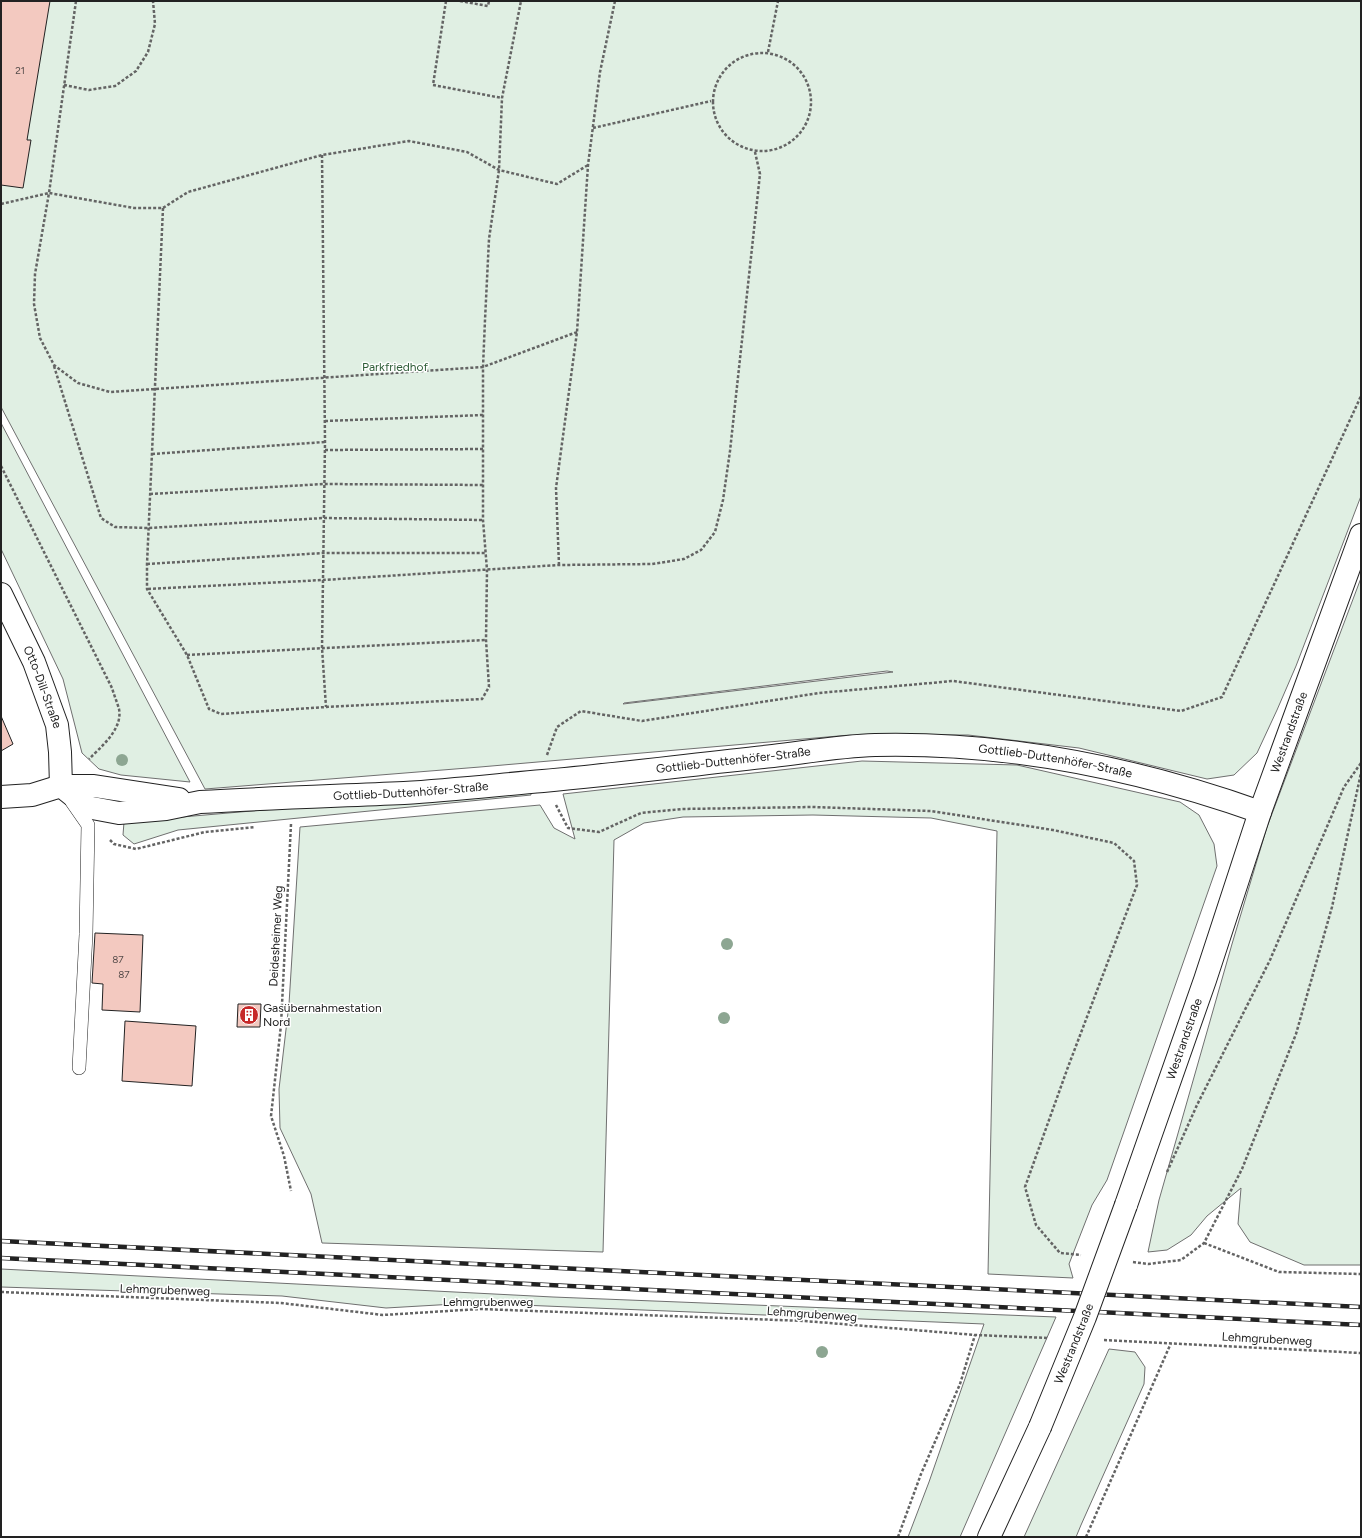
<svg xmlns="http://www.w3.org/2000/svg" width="1362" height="1538" font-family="Figtree,sans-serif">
<rect width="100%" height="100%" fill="#fff"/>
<path fill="#e0efe3" stroke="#6f6f6f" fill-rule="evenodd" d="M1 1H1361V496L1296 666 1277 710 1257 753 1234 775 1207 779 1079 748 968 735H850L480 767 205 789 1 407ZM887 671 893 672 623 704 624 703Z
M1 423 190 782 121 775 99 769 82 753 63 679 1 549Z
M1361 578V1265H1304L1250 1242 1238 1224 1241 1188 1207 1216 1191 1235 1167 1250 1148 1252 1159 1200 1232 944 1267 827Z
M862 761 1017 765 1180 802 1199 815 1214 844 1217 866 1107 1180 1092 1205 1069 1264 1073 1278 988 1274 997 831 931 818 813 815 683 817 644 823 614 840 603 1252 322 1243 311 1194 280 1128 279 1089 289 1004 300 827 540 805 554 828 575 839 563 794Z
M530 787 531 795 178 830 134 844 123 835 124 822Z
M1 1269 553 1297 1056 1317 960 1537H908L929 1482 984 1324 472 1303 386 1308 282 1296 1 1287Z
M1109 1349 1135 1352 1145 1367 1144 1384 1081 1525 1076 1537H1024Z"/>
<path fill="#f3c9c0" stroke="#222" d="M1 1H50L27 140H31L23 188 1 185Z
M1 716 13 744 1 751Z
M95 933 143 935 140 1012 102 1010 103 984 92 983Z
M238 1004H261L260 1027H237Z
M125 1021 196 1026 192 1086 122 1081Z"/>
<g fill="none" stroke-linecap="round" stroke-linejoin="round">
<g stroke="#222" stroke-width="14">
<path id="service" d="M72 802 88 825 86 934 79 1068"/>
</g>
<g stroke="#222" stroke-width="24">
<g id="minor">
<path id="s1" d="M1 594 34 662 57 725 60 752 61 786"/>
<path id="s2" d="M61 786 87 807 119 813 166 809 200 802C268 798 336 796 404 793 450 790 497 785 543 781 620 774 697 764 773 756 807 752 841 746 875 745 1006 742 1136 768 1260 812"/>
<path d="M1 797 32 795 61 786H94L179 799"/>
</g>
</g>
<g stroke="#222" stroke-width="24">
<g id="secondary">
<path id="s3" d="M1126 1205 1205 980 1260 812 1361 535"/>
<path d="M989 1537 1040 1427"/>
</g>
</g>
<path stroke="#646464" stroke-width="2.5" stroke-dasharray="3 2" stroke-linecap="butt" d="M446 1 433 85 502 98
M460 1 488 6 489 1
M768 52 778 1
M713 102a49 49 0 1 1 98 0a49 49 0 1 1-98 0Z
M64 85 89 90 115 86 136 71 148 52 155 24 153 1
M593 128 711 101
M322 155 325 442 322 648 326 707
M1 204 49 193 76 1
M163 208 147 564V589L187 655 209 709 221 714 326 707 482 699 489 687 486 640 487 570 483 520V367L485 320 489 239 499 170 502 98 521 1
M577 332 483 367 110 392 78 383 54 365 40 338 34 304 35 274 49 193 134 208H163L188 192 322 155 409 141 467 152 499 170 557 184 588 165
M54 366 101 518 115 527 148 528 324 518 483 520
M325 421 483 415
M325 450 484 449
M152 454 325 442
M1 466 112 688C114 695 117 702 119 709 123 729 101 747 89 759
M150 494 324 484 483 485
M147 564 323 553H486
M559 565 556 488 577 332 588 165 600 72 615 1
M148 589 323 580 559 565 652 564 684 559 701 550 715 532 723 500 730 451 760 174 755 152
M187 655 486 640
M547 755 557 727 581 711 642 721 819 693 953 681 1181 711 1222 697 1361 396
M556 805 568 828 599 832 641 813 682 809 812 807 931 811 1053 830 1114 843 1134 861 1137 885 1068 1067 1025 1187 1036 1225 1060 1253 1081 1255
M291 824 281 1025 271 1116 284 1156 291 1191
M110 840 114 844 136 849 205 832 255 827
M1167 1172 1197 1105 1270 960 1344 787 1361 763
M1204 1243 1279 1272 1361 1274
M1133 1262 1148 1264 1181 1260 1204 1243 1242 1169 1296 1034 1332 907 1361 773
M1 1292 281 1303 383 1315 480 1309 805 1321 975 1335 1049 1338
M1104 1340 1361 1353
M898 1537 921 1474 960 1384 975 1335
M1086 1537 1171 1343"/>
<use href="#service" stroke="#fff" stroke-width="13"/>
<use href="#minor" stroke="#fff" stroke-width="22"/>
<use href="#secondary" stroke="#fff" stroke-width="22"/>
<g stroke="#222" stroke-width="4.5">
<path id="rail" d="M1 1241 1361 1307
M1 1258 1361 1325"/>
</g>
<use href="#rail" stroke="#fff" stroke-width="3" stroke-dasharray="9" stroke-linecap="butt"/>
<g stroke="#222" stroke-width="24" stroke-linecap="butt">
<g id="secondary-bridge">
<path id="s4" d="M1040 1427 1085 1317 1126 1205"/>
</g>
</g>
<use href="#secondary-bridge" stroke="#fff" stroke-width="22"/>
</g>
<g fill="#8da692">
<circle cx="122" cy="760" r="6"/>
<circle cx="727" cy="944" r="6"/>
<circle cx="724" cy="1018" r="6"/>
<circle cx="822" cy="1352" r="6"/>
</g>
<defs>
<g id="building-disc" transform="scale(1)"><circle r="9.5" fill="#c62828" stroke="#fff"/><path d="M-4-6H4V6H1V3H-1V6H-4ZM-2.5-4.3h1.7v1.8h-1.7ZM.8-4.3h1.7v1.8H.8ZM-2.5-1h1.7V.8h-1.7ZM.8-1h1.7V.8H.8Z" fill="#fff"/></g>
</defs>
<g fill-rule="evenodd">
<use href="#building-disc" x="249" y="1015"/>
</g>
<g text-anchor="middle" stroke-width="3" stroke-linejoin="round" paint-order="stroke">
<g font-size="10" fill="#564c4a">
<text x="20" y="74">21</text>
<text x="118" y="963">87</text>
<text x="124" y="978">87</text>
</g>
<g font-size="12" fill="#2f5e38" stroke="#fff">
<text x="395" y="371">Parkfriedhof</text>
</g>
<g font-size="12" fill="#222" stroke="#fff">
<text dy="4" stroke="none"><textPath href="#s1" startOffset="102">Otto-Dill-Straße</textPath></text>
<text dy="4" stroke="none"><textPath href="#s3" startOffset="500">Westrandstraße</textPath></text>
<text dy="4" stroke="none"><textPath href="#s2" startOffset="683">Gottlieb-Duttenhöfer-Straße</textPath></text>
<text dy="4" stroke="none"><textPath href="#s2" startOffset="1007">Gottlieb-Duttenhöfer-Straße</textPath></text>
<text dy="4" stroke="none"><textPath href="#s2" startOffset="359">Gottlieb-Duttenhöfer-Straße</textPath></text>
<text transform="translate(276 936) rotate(-87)" y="4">Deidesheimer Weg</text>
<text dy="4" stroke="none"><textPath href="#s3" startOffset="176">Westrandstraße</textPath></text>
<text transform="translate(165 1290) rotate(2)" y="4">Lehmgrubenweg</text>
<text x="488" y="1306">Lehmgrubenweg</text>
<text transform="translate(812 1314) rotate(4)" y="4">Lehmgrubenweg</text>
<text transform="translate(1267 1339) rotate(3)" y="4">Lehmgrubenweg</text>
<text dy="4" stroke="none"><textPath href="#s4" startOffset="90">Westrandstraße</textPath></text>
</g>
<g font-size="12" fill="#222" stroke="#fff" text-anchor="start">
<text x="263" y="1012">Gasübernahmestation<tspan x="263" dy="14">Nord</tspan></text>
</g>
</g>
<rect width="1362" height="1538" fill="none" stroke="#222222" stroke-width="4"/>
</svg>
